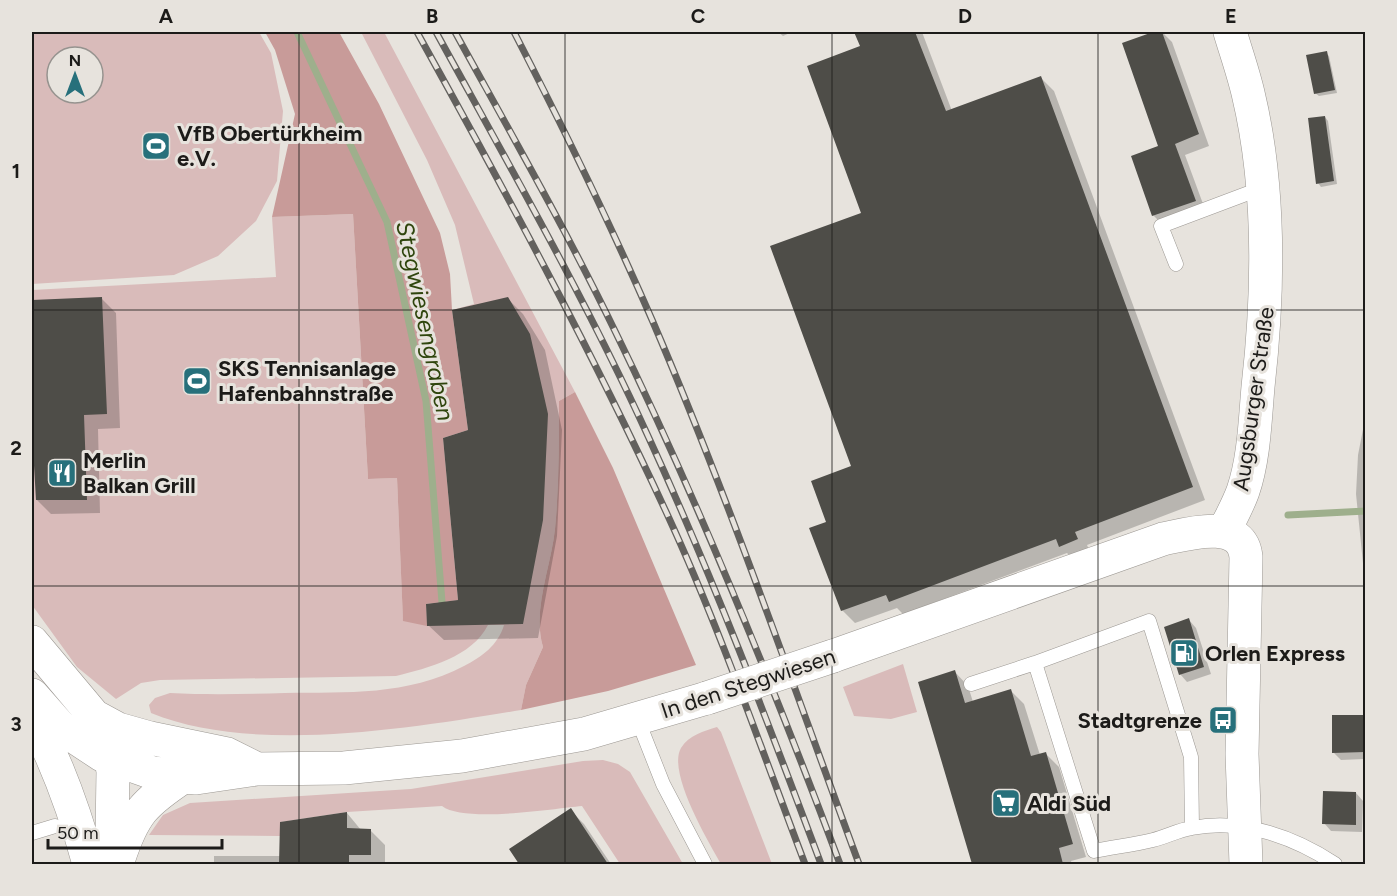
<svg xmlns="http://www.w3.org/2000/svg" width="1397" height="896" font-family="Figtree,sans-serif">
<rect width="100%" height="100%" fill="#e7e3dd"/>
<path fill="#d9bbba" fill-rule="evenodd" d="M32 32H259L271 53 283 111 277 181 256 221 218 256 174 275 32 284ZM57 57H93V93H57Z
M361 32H384L575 392 559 401C559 444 559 487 555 529 551 567 532 610 543 647L526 685 521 710C413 728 254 755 151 713L149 705 155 698 170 693C208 695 247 694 285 693 347 692 407 696 464 666 482 657 498 645 504 625H488C472 657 428 668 396 676L160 680 141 683 116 699 77 667 32 605V290L276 277 272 217 353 214 368 479 397 478 403 620 426 604 458 599 443 438 468 430 452 310 474 304 455 225 427 160Z
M903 664 917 712 891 719 854 716 843 687Z
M717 727 721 732 772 864H721C708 841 667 772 681 748 689 735 704 731 717 727Z
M603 760 618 764 630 772 683 864H620L582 806C551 809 464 823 442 806L347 812 281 822 280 836 149 835 163 815 190 803 411 789 583 761Z"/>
<path fill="#c89b99" d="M265 32H339L379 104 440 233 450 274 452 310 468 430 443 438 458 600 426 604 427 626 403 621 397 478 368 479 353 214 272 217 295 114 275 50Z
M575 392 613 468 696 665 608 691 521 710 526 685 543 647C532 610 551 567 555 529 559 487 559 444 559 401Z"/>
<path fill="#0003" d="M778 32H792L783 36Z
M855 32H922L952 111 1041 78 1054 91 1205 500 1087 545 1090 552 1073 559 1067 553 903 614 897 608 855 623 842 610 828 523 853 467 863 214 861 47Z
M1158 32H1162L1172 42 1209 146 1185 155 1206 212 1164 226 1153 215 1160 146 1124 44Z
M1326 53 1329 56 1337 93 1319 96 1315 93Z
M1325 117 1328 121 1337 184 1321 187 1318 183Z
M102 299 116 313 120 428 98 429 100 513 51 514 37 500 35 450H32V302Z
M508 299 523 314 545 350 562 430 557 536 538 638 444 640 429 626 460 601Z
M1366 414V593L1356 494 1358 455Z
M1189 620 1196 628 1211 674 1187 682 1180 674Z
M955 672 968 686 973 702 1011 691 1024 704 1040 755 1046 754 1059 767 1086 857 1071 861 1072 864H974L920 683Z
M1365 724 1364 759 1341 760 1334 753Z
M1356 793 1363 801 1362 832 1331 831 1324 823Z
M570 810 584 824 611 864H521L511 849Z
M347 813 361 830H370L385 845V864H214V856H281Z"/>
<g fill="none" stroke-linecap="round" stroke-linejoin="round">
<path stroke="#9eaf8c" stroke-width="7" d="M297 32 387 222 426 401 442 602
M1288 515 1366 511"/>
</g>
<path fill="#4e4d48" d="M854 32H915L946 111 1041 76 1193 487 1075 532 1078 539 1059 547 1056 539 889 602 886 595 841 611 809 528 826 522 811 481 851 466 770 246 861 213 807 66 860 46Z
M1153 32H1162L1199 134 1175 144 1196 201 1152 216 1131 156 1158 146 1122 43Z
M1327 51 1335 90 1314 94 1306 55Z
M1325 116 1334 181 1316 184 1308 118Z
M102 297 107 414 84 415 87 500H36L32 431V300Z
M508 297 530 334 548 414 543 520 523 624 427 626 426 604 458 600 443 438 468 430 452 310Z
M1189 618 1204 667 1179 675 1164 627Z
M955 670 965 703 1011 689 1031 756 1046 752 1073 844 1059 848 1063 864H972L918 682Z
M1332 715H1365V752L1332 753Z
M1323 791 1356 792V825L1322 824Z
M571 808 608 864H519L509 849Z
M347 812V828L371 829V855H349V864H279L280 822Z"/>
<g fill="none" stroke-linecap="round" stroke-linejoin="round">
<g stroke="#9c9893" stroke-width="15">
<path id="lane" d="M1176 264 1161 226 1262 188
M971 684 1035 663
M637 718 663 784 705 864
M1192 827 1191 757 1149 621 1035 663 1094 851C1113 847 1133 845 1153 840 1166 837 1178 830 1192 828 1242 818 1294 837 1335 864
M32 833 55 826"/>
</g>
<g stroke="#9c9893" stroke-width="34">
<path id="secondary" d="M1224 532C1230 519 1238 505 1243 491 1254 459 1255 421 1258 387 1269 290 1271 189 1248 93 1243 72 1236 52 1230 32
M32 642 94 716 109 751 113 771 112 835 117 864
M833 656 1163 539C1187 534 1242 517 1246 557L1242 754 1246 864
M32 695 61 728 102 755 153 773 196 778 257 769 344 768 462 756 584 734 707 698
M32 715C57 763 75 812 89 864
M94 716 118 729 150 738 227 754 257 769
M119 858C134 813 144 803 183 777"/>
</g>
<use href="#lane" stroke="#fff" stroke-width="14"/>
<use href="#secondary" stroke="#fff" stroke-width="33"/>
<g stroke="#63615e" stroke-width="7">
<path id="rail" d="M417 32C505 191 592 351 668 516 720 629 761 748 805 864
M436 32C509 165 585 298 648 436 713 577 767 720 821 864
M455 32C509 130 565 228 614 329 699 503 772 682 840 864
M514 32C563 127 610 223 653 322 729 499 792 683 859 864"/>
</g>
<use href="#rail" stroke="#e7e3dd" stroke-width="4.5" stroke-dasharray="14" stroke-linecap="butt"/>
<g stroke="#9c9893" stroke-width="34" stroke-linecap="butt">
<path id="secondary-bridge" d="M707 698 833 656"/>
</g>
<use href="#secondary-bridge" stroke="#fff" stroke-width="33"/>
</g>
<path fill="none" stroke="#1c1b19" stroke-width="1.5" stroke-opacity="0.55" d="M299 32V864M565 32V864M832 32V864M1098 32V864M32 310H1366M32 586H1366"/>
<defs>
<g id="stadium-square" transform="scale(1.5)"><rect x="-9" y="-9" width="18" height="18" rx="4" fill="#27707b" stroke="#e7e3dd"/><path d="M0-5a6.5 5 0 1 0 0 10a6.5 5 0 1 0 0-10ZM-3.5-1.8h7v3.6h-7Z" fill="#fff"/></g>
<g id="restaurant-square" transform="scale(1.5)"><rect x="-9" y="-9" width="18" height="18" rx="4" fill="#27707b" stroke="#e7e3dd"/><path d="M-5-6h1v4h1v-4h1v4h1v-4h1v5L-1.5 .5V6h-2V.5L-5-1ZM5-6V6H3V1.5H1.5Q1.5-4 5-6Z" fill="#fff"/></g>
<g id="fuel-square" transform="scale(1.5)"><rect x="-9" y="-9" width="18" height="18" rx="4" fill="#27707b" stroke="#e7e3dd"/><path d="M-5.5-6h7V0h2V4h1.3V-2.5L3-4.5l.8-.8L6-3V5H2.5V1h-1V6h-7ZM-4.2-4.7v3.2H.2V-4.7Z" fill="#fff"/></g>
<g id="bus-square" transform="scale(1.5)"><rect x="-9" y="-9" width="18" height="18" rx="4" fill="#27707b" stroke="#e7e3dd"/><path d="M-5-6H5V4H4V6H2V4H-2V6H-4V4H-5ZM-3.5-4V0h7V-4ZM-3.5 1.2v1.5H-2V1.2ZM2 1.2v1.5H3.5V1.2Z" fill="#fff"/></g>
<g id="supermarket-square" transform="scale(1.5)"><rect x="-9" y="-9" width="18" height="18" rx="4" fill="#27707b" stroke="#e7e3dd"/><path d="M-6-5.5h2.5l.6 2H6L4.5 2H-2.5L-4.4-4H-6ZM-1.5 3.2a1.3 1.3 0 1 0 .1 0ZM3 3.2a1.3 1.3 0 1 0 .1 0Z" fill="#fff"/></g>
</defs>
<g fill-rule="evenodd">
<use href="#stadium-square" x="156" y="146"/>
<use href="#stadium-square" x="197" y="381"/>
<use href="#restaurant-square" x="62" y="473"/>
<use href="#fuel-square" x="1184" y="653"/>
<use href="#bus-square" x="1223" y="720"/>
<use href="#supermarket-square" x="1006" y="803"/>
</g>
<g text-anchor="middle" stroke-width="6" stroke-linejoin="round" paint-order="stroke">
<g font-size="22" font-weight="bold" fill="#1c1b19" stroke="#e7e3dd" text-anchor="start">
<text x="177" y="141">VfB Obertürkheim<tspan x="177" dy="25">e.V.</tspan></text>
<text x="218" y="376">SKS Tennisanlage<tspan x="218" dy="25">Hafenbahnstraße</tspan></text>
<text x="83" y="468">Merlin<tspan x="83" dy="25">Balkan Grill</tspan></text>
<text x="1205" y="661">Orlen Express</text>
<text x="1202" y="728" text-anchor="end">Stadtgrenze</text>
<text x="1027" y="811">Aldi Süd</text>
</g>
<g font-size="22" fill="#1c1b19" stroke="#e7e3dd">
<text transform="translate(1253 399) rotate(-82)" y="8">Augsburger Straße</text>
<text transform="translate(748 683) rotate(-18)" y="8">In den Stegwiesen</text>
</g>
<g font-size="24" font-style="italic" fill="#2f450d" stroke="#e7e3dd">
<text transform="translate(425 321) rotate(78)" y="8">Stegwiesengraben</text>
</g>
</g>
<rect width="1397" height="896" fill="none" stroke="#e7e3dd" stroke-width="66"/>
<g transform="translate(75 75)"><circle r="28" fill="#e7e3dd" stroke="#96938f" stroke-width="1.5"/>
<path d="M0-4.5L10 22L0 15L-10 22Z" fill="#27707b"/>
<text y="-9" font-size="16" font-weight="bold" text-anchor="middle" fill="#1c1b19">N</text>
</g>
<path d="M48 839v9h174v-9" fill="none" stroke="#1c1b19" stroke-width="3"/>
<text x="57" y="839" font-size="18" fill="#1c1b19" stroke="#e7e3dd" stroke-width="4.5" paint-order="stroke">50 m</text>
<rect x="33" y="33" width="1331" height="830" fill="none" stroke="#1c1b19" stroke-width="2"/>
<g font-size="20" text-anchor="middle" font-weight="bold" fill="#1c1b19">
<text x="166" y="23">A</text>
<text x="432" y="23">B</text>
<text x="698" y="23">C</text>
<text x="965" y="23">D</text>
<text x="1231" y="23">E</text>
<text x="16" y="178">1</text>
<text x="16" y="455">2</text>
<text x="16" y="731">3</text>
</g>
</svg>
